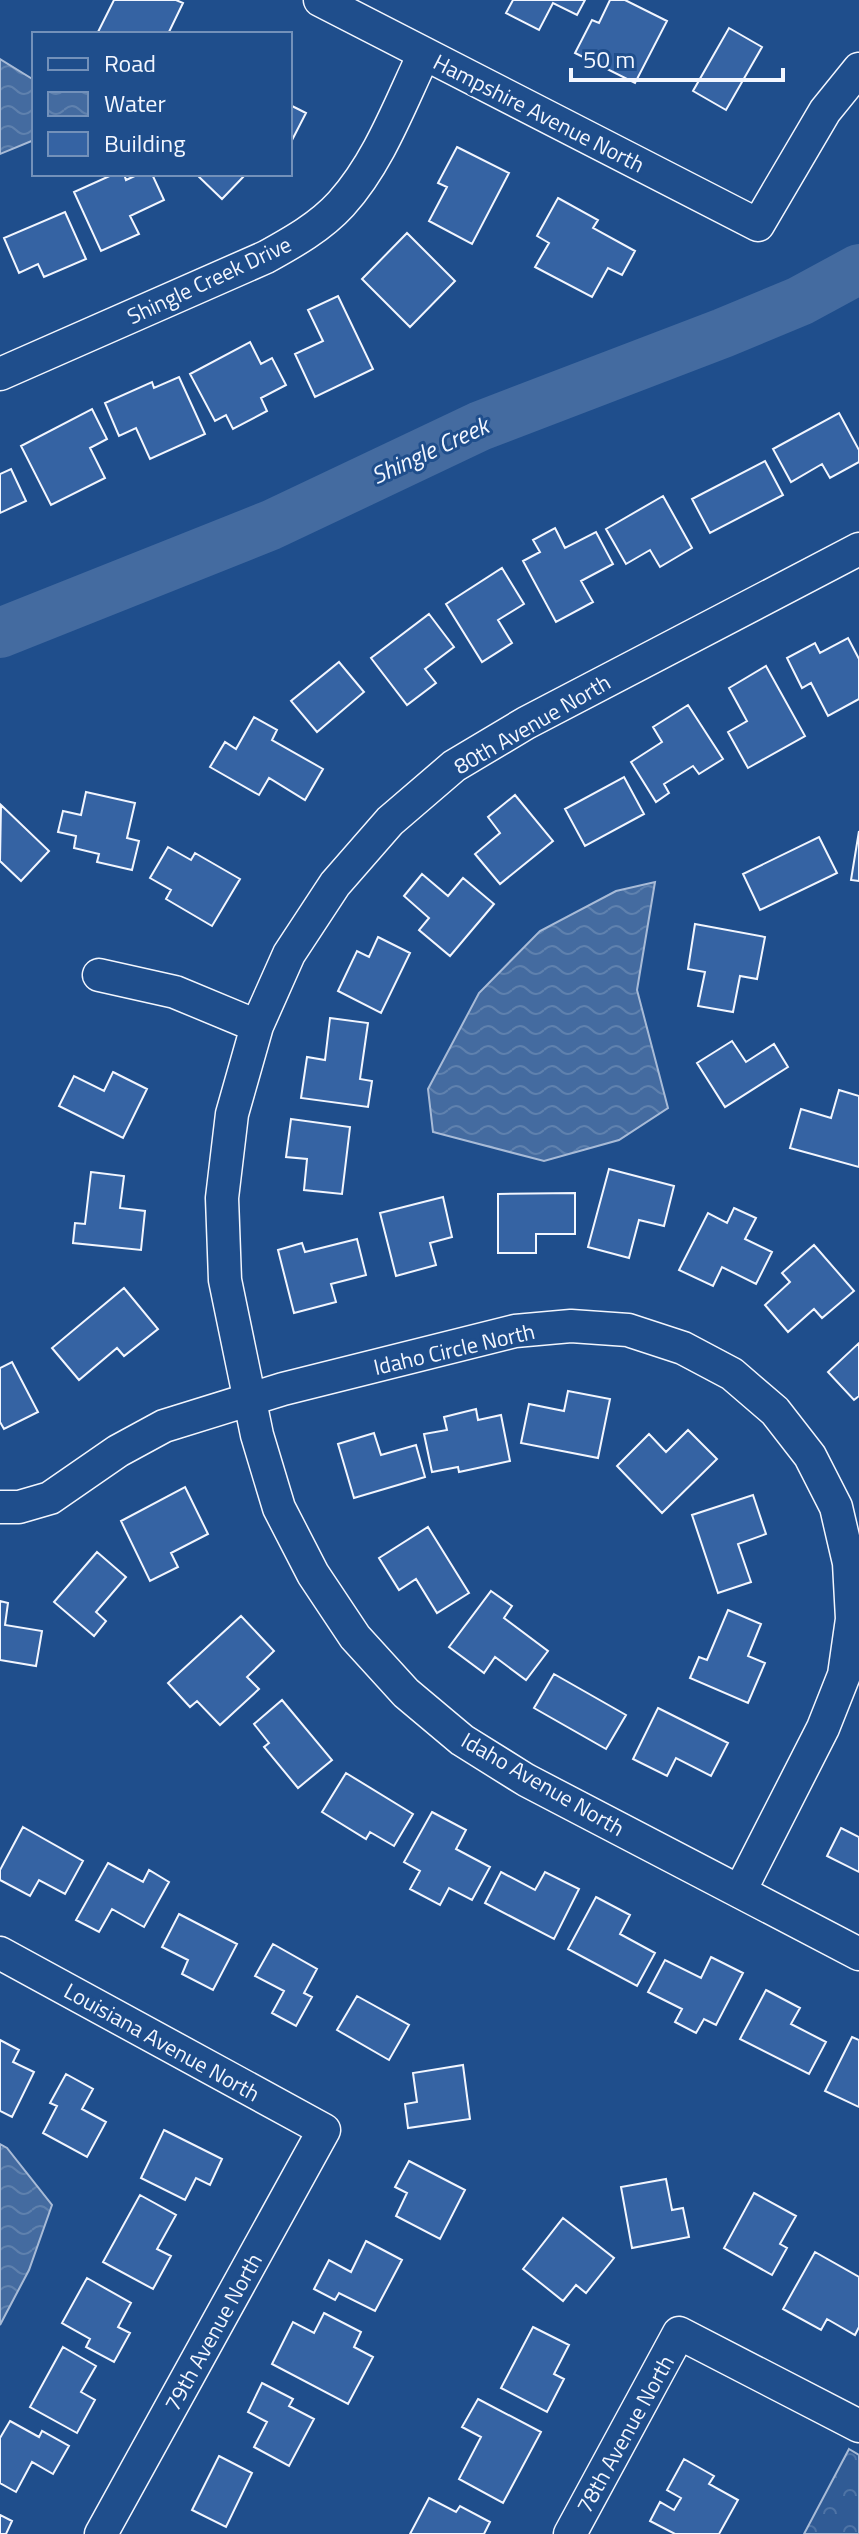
<svg xmlns="http://www.w3.org/2000/svg" width="859" height="2534" font-family="'Titillium Web',sans-serif">
<defs>
<pattern id="park-crowns" width="20" height="18" patternUnits="userSpaceOnUse" patternTransform="scale(2)"><rect width="20" height="18" fill="#305b95"/><path d="M2 6a3 3 0 1 1 6 0M12 15a3 3 0 1 1 6 0" fill="none" stroke="#4e73a5"/></pattern>
<pattern id="water-waves" width="16" height="10" patternUnits="userSpaceOnUse" patternTransform="scale(2)"><rect width="16" height="10" fill="#446ba0"/><path d="M0 5q4-4 8 0t8 0" fill="none" stroke="#5f81ae"/></pattern>
</defs>
<rect width="100%" height="100%" fill="#1f4e8c"/>
<path fill="url(#park-crowns)" stroke="#a8bbd7" stroke-width="2" d="M849 2449 859 2455V2534H804Z"/>
<path fill="url(#water-waves)" stroke="#a8bbd7" stroke-width="2" d="M0 59 34 80V140L0 154Z
M655 882 637 990 668 1108 619 1140 544 1161 433 1132 428 1089 479 993 540 931 616 891Z
M0 2144 7 2148 52 2205 29 2270 0 2325Z"/>
<g fill="none" stroke-linecap="round" stroke-linejoin="round">
<path stroke="#446ba0" stroke-width="50" d="M0 633 271 525 480 426 723 333 800 301 859 269"/>
</g>
<path fill="#3563a3" stroke="#f2f6ff" stroke-width="2" d="M114 0H176L183 3 168 34H97Z
M513 0H585L577 15 553 3 539 30 506 13Z
M610 0H625L667 21 635 83 575 53 592 20 599 23Z
M729 28 762 47 726 110 693 91Z
M290 105 306 113 290 144Z
M457 147 509 173 472 244 429 221 447 187 438 183Z
M114 174H124L126 180 139 174H152L164 200 130 216 139 234 101 251 74 192Z
M196 174H246L222 199Z
M558 198 598 220 593 228 635 251 622 275 608 268 592 297 535 267 549 243 537 236Z
M65 212 86 259 44 277 38 264 19 273 4 238Z
M407 233 455 281 410 327 362 279Z
M338 296 373 369 315 397 295 354 323 341 308 310Z
M250 342 261 364 272 358 286 385 261 398 267 411 233 429 226 415 215 421 190 374Z
M179 377 205 434 150 459 136 428 119 436 105 403 152 382 154 388Z
M92 409 107 439 90 448 105 478 51 505 21 446Z
M839 413 859 450V462L830 478 822 464 791 482 773 449Z
M765 461 783 495 710 533 692 499Z
M11 469 26 501 0 513V474Z
M663 496 692 548 660 567 650 550 626 564 606 529Z
M555 528 565 548 596 532 613 564 581 581 593 602 556 622 523 561 540 552 533 540Z
M502 568 524 604 498 620 512 643 482 662 446 604Z
M429 614 454 647 425 669 436 683 407 705 371 658Z
M848 638 859 659V699L828 716 811 683 802 688 787 658 815 643 820 653Z
M339 662 364 692 317 732 291 701Z
M766 666 805 736 748 768 728 732 747 721 729 688Z
M688 705 723 759 699 774 693 766 664 784 669 793 656 802 631 762 662 742 653 727Z
M254 717 277 730 272 740 323 769 305 800 269 778 259 795 210 767 225 742 236 749Z
M624 777 644 814 585 846 565 809Z
M86 792 135 803 127 838 139 841 132 870 97 862 99 854 74 848 76 836 58 832 63 811 81 815Z
M515 795 553 841 500 884 475 854 500 833 488 817Z
M1 805 49 851 21 881 0 861Z
M859 831V881L851 880Z
M819 837 837 873 760 910 743 874Z
M168 847 191 860 195 853 240 879 212 926 166 899 171 890 150 878Z
M422 874 448 896 463 878 494 904 450 956 419 930 429 918 404 896Z
M695 924 765 937 757 979 740 976 733 1012 698 1006 705 972 688 969Z
M378 937 410 953 381 1013 338 991 357 951 369 957Z
M330 1018 368 1023 360 1079 372 1081 368 1107 301 1098 307 1057 325 1060Z
M732 1041 746 1062 774 1044 788 1067 725 1107 697 1063Z
M113 1072 147 1089 123 1138 59 1106 74 1076 104 1091Z
M839 1090 859 1096V1167L790 1148 801 1109 831 1118Z
M291 1119 350 1127 342 1194 304 1190 307 1159 286 1157Z
M609 1169 674 1186 664 1226 639 1220 629 1258 588 1247Z
M91 1172 124 1176 120 1208 145 1211 141 1250 73 1243 75 1223 85 1224Z
M575 1193V1234H536V1253H498V1194Z
M443 1197 452 1237 430 1243 436 1265 396 1276 380 1213Z
M734 1208 756 1218 745 1239 772 1252 756 1284 722 1267 713 1286 679 1270 708 1213 727 1223Z
M357 1239 366 1275 331 1284 336 1302 294 1313 278 1250 302 1243 305 1252Z
M814 1245 854 1291 822 1318 814 1309 788 1332 765 1305 790 1282 782 1273Z
M124 1288 158 1329 124 1356 117 1348 79 1380 52 1348Z
M859 1343V1396L854 1400 828 1372Z
M12 1362 38 1412 4 1429 0 1422V1368Z
M568 1391 610 1399 598 1458 521 1443 529 1404 564 1411Z
M476 1409 478 1420 501 1415 510 1461 459 1472 458 1467 432 1472 424 1434 447 1430 444 1417Z
M688 1430 717 1459 662 1513 617 1466 649 1434 666 1452Z
M374 1433 381 1455 416 1445 425 1477 354 1498 338 1444Z
M185 1487 208 1534 171 1553 178 1567 150 1581 121 1521Z
M753 1495 766 1534 738 1544 751 1582 718 1593 692 1515Z
M428 1527 469 1593 437 1613 416 1579 399 1590 379 1558Z
M97 1552 126 1577 96 1612 106 1621 94 1636 54 1602Z
M491 1591 512 1606 504 1618 548 1651 526 1680 495 1657 484 1673 449 1647Z
M0 1601 8 1603 5 1625 42 1631 36 1666 0 1660Z
M728 1610 761 1624 748 1656 765 1663 748 1703 690 1678 699 1657 707 1660Z
M241 1616 274 1651 247 1677 259 1689 220 1725 197 1701 190 1707 168 1683Z
M554 1674 626 1715 606 1749 534 1708Z
M282 1700 332 1760 298 1788 264 1747 269 1743 254 1724Z
M658 1708 728 1743 711 1776 676 1758 667 1776 633 1759Z
M346 1773 413 1814 394 1846 370 1832 366 1839 322 1812Z
M432 1812 466 1830 456 1849 490 1867 472 1900 449 1888 440 1905 410 1889 420 1871 404 1862Z
M23 1827 83 1861 65 1894 39 1880 30 1896 0 1880V1870Z
M841 1828 859 1837V1872L827 1856Z
M108 1863 143 1882 149 1870 169 1882 144 1927 112 1909 99 1932 76 1920Z
M501 1872 535 1890 545 1872 579 1889 554 1939 485 1903Z
M596 1897 630 1915 620 1934 655 1953 637 1986 568 1949Z
M179 1914 237 1944 213 1990 182 1974 188 1960 162 1947Z
M273 1944 317 1969 304 1993 312 1997 296 2026 272 2013 284 1991 255 1976Z
M711 1957 743 1973 716 2025 704 2019 696 2033 675 2022 682 2009 648 1992 665 1960 701 1978Z
M766 1990 800 2008 791 2024 826 2042 809 2074 740 2039Z
M357 1996 409 2025 389 2060 337 2030Z
M852 2037 859 2040V2107L825 2091Z
M0 2040 19 2050 13 2062 34 2072 12 2117 0 2111Z
M463 2065 470 2119 408 2128 405 2104 417 2102 413 2073Z
M66 2074 93 2089 82 2109 106 2122 87 2157 43 2133 57 2106 50 2103Z
M164 2130 222 2159 210 2185 196 2178 185 2200 141 2178Z
M409 2161 465 2190 440 2239 396 2216 407 2193 395 2187Z
M666 2179 672 2210 683 2208 689 2237 632 2248 621 2187Z
M754 2193 796 2216 780 2244 787 2248 772 2275 724 2248Z
M140 2195 176 2215 157 2249 171 2256 153 2289 103 2262Z
M563 2218 614 2258 586 2293 576 2285 563 2301 523 2269Z
M366 2241 402 2260 375 2311 339 2293 335 2300 314 2289 329 2260 351 2272Z
M815 2252 859 2277V2327L855 2335 827 2319 821 2330 783 2309Z
M87 2278 131 2303 118 2327 130 2333 114 2362 86 2347 90 2339 62 2323Z
M324 2313 361 2332 354 2347 373 2357 348 2404 272 2364 293 2322 314 2333Z
M533 2327 569 2345 554 2374 564 2379 547 2412 501 2388Z
M63 2347 96 2366 81 2392 95 2400 77 2433 30 2407Z
M262 2383 293 2399 289 2406 314 2419 289 2466 254 2447 267 2422 248 2412Z
M478 2399 541 2432 503 2503 459 2479 481 2437 462 2427Z
M10 2421 39 2437 42 2431 69 2446 53 2474 32 2462 16 2492 0 2483V2438Z
M219 2456 252 2473 226 2527 192 2510Z
M684 2459 714 2476 709 2484 738 2500 719 2534H675L650 2521 660 2502 674 2510 681 2498 667 2490Z
M429 2498 456 2512 460 2506 490 2522 484 2534H410Z
M0 2515 12 2521 6 2534H0Z"/>
<g fill="none" stroke-linecap="round" stroke-linejoin="round">
<g stroke="#f2f6ff" stroke-width="35">
<path id="minor" d="M320 0 758 225 825 111 859 69
M0 374 266 257C293 242 320 227 341 204 379 162 400 104 424 54
M859 549 526 723 454 766 390 821 335 884 289 954 257 1026 232 1114 222 1198 225 1280 257 1435 279 1508 313 1574 355 1637 406 1693 462 1740 526 1780 859 1954
M99 975 175 992 257 1026
M0 1507H19L50 1498 118 1451 164 1426 283 1389 515 1331 571 1326 628 1330 683 1348 732 1374 775 1411 810 1456 836 1507 849 1563 852 1619 844 1675 823 1728 740 1891
M0 1953 324 2130 101 2534
M570 2534 679 2333 859 2426"/>
</g>
<use href="#minor" stroke="#1f4e8c" stroke-width="32"/>
</g>
<g text-anchor="middle" stroke-width="6" stroke-linejoin="round" paint-order="stroke">
<g font-size="22" fill="#f2f6ff" stroke="#1f4e8c">
<text transform="translate(539 113) rotate(27)" y="8">Hampshire Avenue North</text>
<text transform="translate(209 280) rotate(-25)" y="8">Shingle Creek Drive</text>
<text transform="translate(532 724) rotate(-30)" y="8">80th Avenue North</text>
<text transform="translate(454 1349) rotate(-13)" y="8">Idaho Circle North</text>
<text transform="translate(543 1784) rotate(30)" y="8">Idaho Avenue North</text>
<text transform="translate(162 2042) rotate(29)" y="8">Louisiana Avenue North</text>
<text transform="translate(213 2332) rotate(-61)" y="8">79th Avenue North</text>
<text transform="translate(625 2434) rotate(-61)" y="8">78th Avenue North</text>
</g>
<g font-size="24" font-style="italic" fill="#f2f6ff" stroke="#1f4e8c">
<text transform="translate(430 451) rotate(-25)" y="8">Shingle Creek</text>
</g>
</g>
<rect x="32" y="32" width="260" height="144" fill="#1f4e8c" stroke="#7391ba" stroke-width="2"/>
<rect x="48" y="58" width="40" height="12" fill="#1f4e8c" stroke="#7391ba" stroke-width="2"/>
<text x="104" y="72" font-size="24" fill="#f2f6ff">Road</text>
<rect x="48" y="92" width="40" height="24" fill="url(#water-waves)" stroke="#7391ba" stroke-width="2"/>
<text x="104" y="112" font-size="24" fill="#f2f6ff">Water</text>
<rect x="48" y="132" width="40" height="24" fill="#3563a3" stroke="#7391ba" stroke-width="2"/>
<text x="104" y="152" font-size="24" fill="#f2f6ff">Building</text>
<path d="M571 68v12h212v-12" fill="none" stroke="#f2f6ff" stroke-width="4"/>
<text x="583" y="68" font-size="24" fill="#f2f6ff" stroke="#1f4e8c" stroke-width="6" paint-order="stroke">50 m</text>
</svg>
